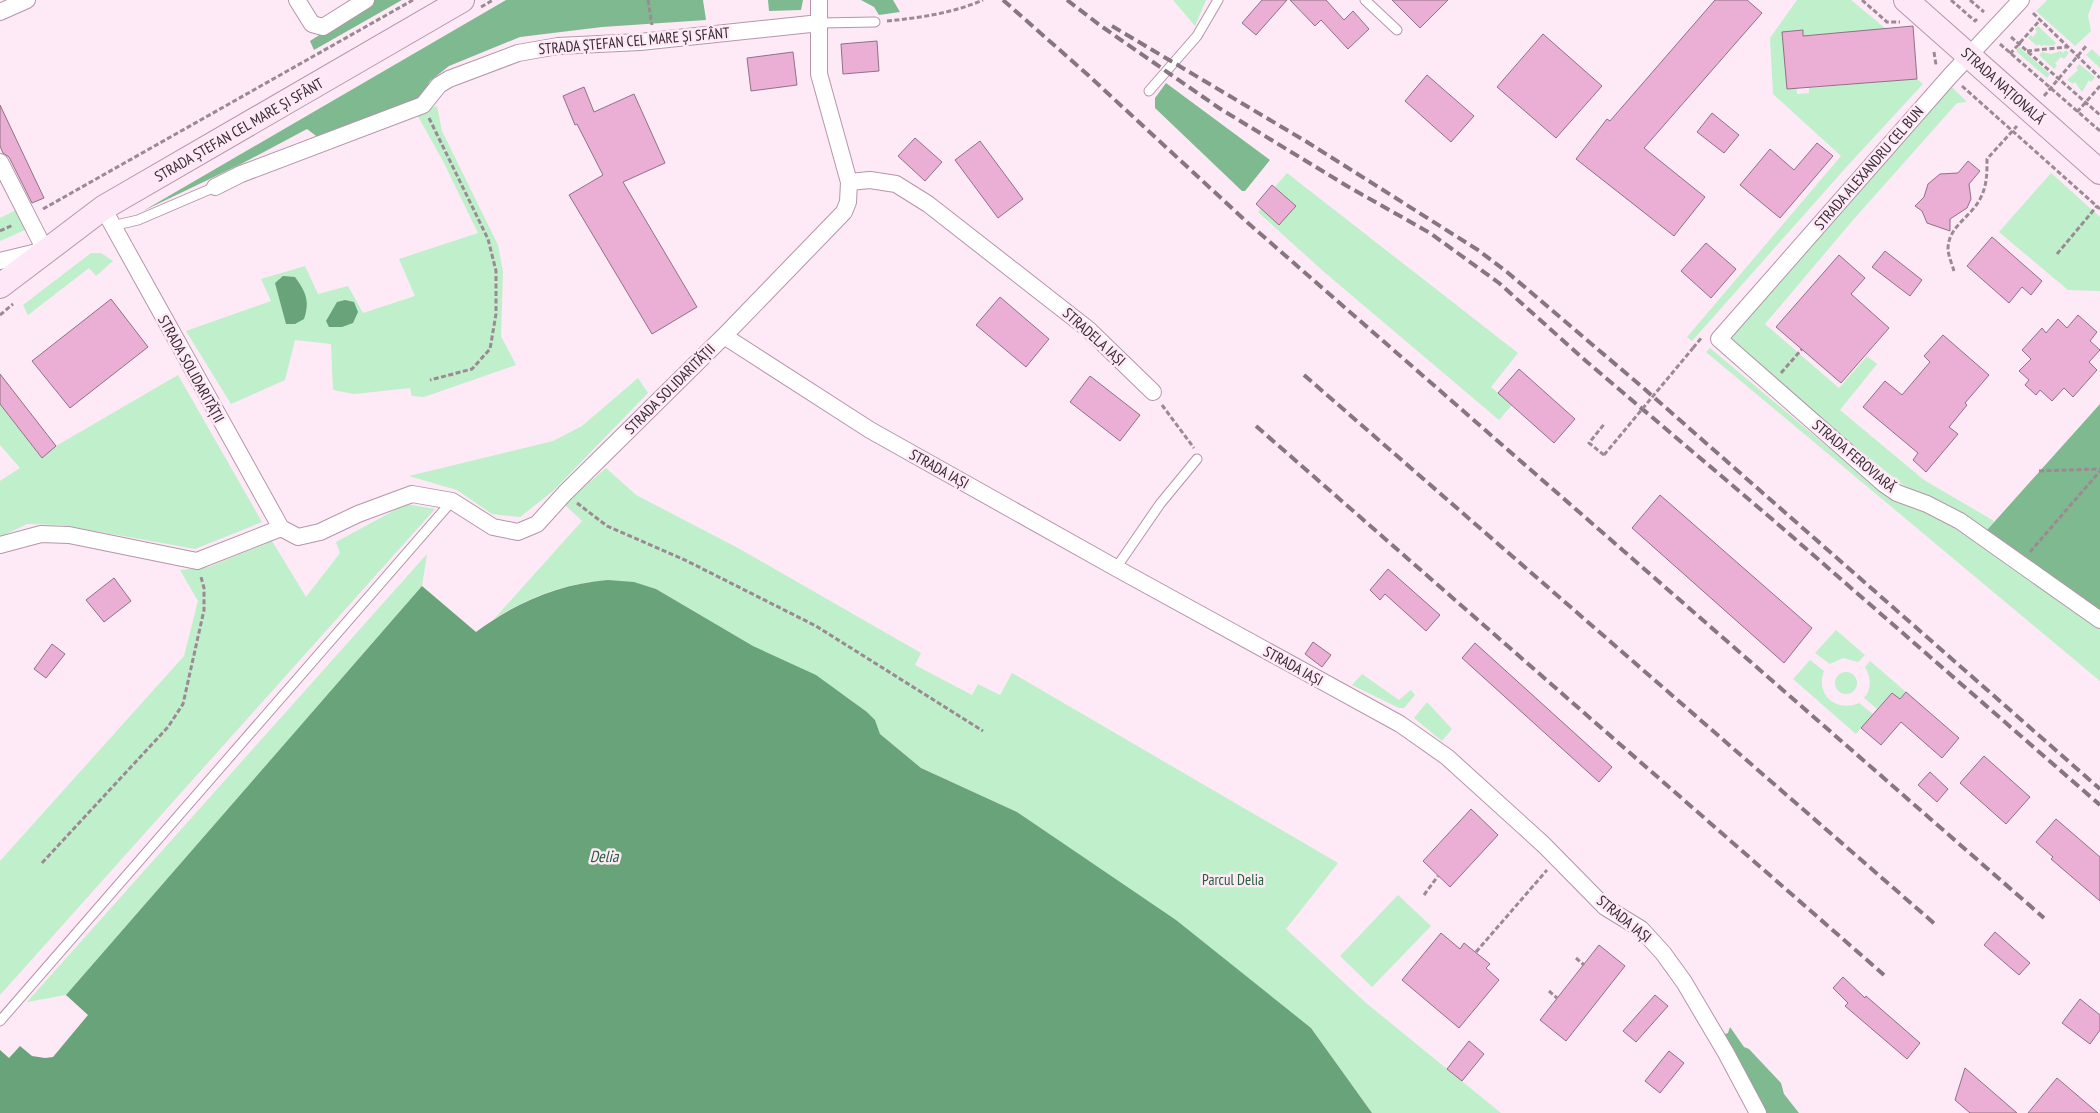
<svg xmlns="http://www.w3.org/2000/svg" width="2100" height="1113" font-family="'PT Sans Narrow',sans-serif">
<rect width="100%" height="100%" fill="#fee9f6"/>
<path fill="#bfefcb" d="M1173 0H1206L1195 26Z
M1797 0H1851L1886 29 1803 36V30L1793 31 1797 94 1809 93V88L1917 79 1923 84 1850 163 1692 341 1687 337 1841 156 1773 94 1770 38Z
M2047 0H2094L2088 15 2091 31 2075 46 2036 11Z
M2038 26 2056 43 2053 46 2051 45 2049 46 2043 45 2041 46 2039 44 2037 46 2028 38 2030 35 2033 37 2037 32 2035 29Z
M2019 47 2050 74 2047 78 2016 51Z
M2092 49 2100 57V68L2086 55Z
M2066 50 2069 53 2064 59 2061 57 2055 63 2057 66 2054 69 2039 55 2042 52 2051 54 2061 51 2063 53Z
M2079 64 2095 77 2091 82 2089 80 2082 92 2075 82 2073 84 2067 80 2078 70 2076 68Z
M1951 86 1967 102 1957 103 1853 220 1765 324 1839 388 1867 356 1877 364 1840 410 1924 480 1994 521 1987 530 1903 485 1838 433 1731 338Z
M437 106 442 131 498 245 503 272 501 336 516 365 424 397 412 396 410 388 354 394 333 390 331 344 295 340 285 380 231 404 186 331 271 301 261 279 305 266 318 294 348 286 363 313 415 296 399 259 478 233 443 161 416 113Z
M1287 173 1518 353 1491 387 1512 405 1499 420 1323 271 1258 212 1261 208 1279 225 1296 206 1275 187Z
M2051 173 2100 217V291L2068 290 1999 232Z
M16 210 27 229 0 241V218Z
M91 253H101L113 261 96 276 89 268 28 315 23 305Z
M1710 348 1885 495 1949 521 1966 532 2100 628V681L1706 352Z
M178 375 262 522 195 549 62 525 27 524 0 537V481L20 468 0 445V404L42 458 56 446Z
M638 378 648 393 553 491 520 517 492 514 457 490 409 476 553 441 582 426Z
M606 468 636 495 738 548 921 653 915 665 972 695 978 684 1000 695 1012 673 1338 863 1286 929 1366 1003 1501 1113H1372L1311 1028 1017 812 921 768 880 734 875 720 867 712 844 695 753 646 656 589C601 569 541 589 494 619L582 521 564 504Z
M406 504 435 509 0 995V861L184 656 198 601 180 570 209 567 272 541 306 597 340 553 336 542Z
M427 554 422 586 66 995 27 1002Z
M1836 630 1865 655 1858 662 1843 658 1830 664 1815 653Z
M1810 660 1824 671C1815 695 1836 713 1859 703L1873 714 1856 734 1793 679Z
M1870 661 1906 692 1900 699 1892 693 1877 709 1864 698C1872 689 1871 677 1865 667Z
M1835 683a11 11 0 1 1 22 0a11 11 0 1 1-22 0Z
M1362 674 1399 700 1411 690 1415 695 1404 708H1399L1352 685Z
M1427 702 1452 729 1442 741 1414 718Z
M1398 895 1431 926 1372 987 1340 956Z"/>
<path fill="#7fb98f" d="M374 0H402L314 50 310 41Z
M506 0H703L706 20 602 27 520 37 449 66 430 81 422 99 320 139 307 129 243 163 143 211Z
M768 0H803L801 10 769 11Z
M861 0H893L900 12 879 15 874 7Z
M1166 83 1270 160 1245 191H1242L1155 108V98Z
M2100 404V612L1987 530Z
M1730 1027 1744 1047 1749 1049 1781 1083 1784 1094 1799 1113H1765L1724 1037 1725 1034 1728 1033Z"/>
<path fill="#69a37a" d="M283 276 295 277C306 292 310 301 304 319L295 324H286L275 283Z
M345 300 354 302 358 312 353 323 342 327H329L326 321 337 302Z
M608 580 634 582 656 589 753 646 816 675 867 712 875 720 880 734 921 768 1017 812 1176 920 1311 1028 1372 1113H0V1050L9 1058 20 1046 32 1056 45 1058 53 1057 88 1015 66 995 422 586 476 632C515 603 558 584 608 580Z"/>
<path fill="#ebaed5" stroke="#907185" d="M1262 0H1287L1256 35 1242 23Z
M1290 0H1326L1344 20 1353 11 1369 29 1348 49 1321 20 1315 26Z
M1392 0H1448L1420 28Z
M1715 0H1747L1762 13 1644 148 1705 197 1674 236 1576 159 1607 119 1610 121Z
M1913 26 1917 79 1787 89 1782 32 1803 30V36Z
M1543 34 1602 86 1556 138 1497 87Z
M877 41 879 71 843 74 841 44Z
M793 52 797 85 751 91 747 58Z
M1427 75 1474 116 1451 142 1405 101Z
M584 87 594 112 634 94 665 163 623 182 697 307 652 334 569 195 603 175 577 124 575 125 563 96Z
M0 105 44 198 32 203 9 157 3 153 0 146Z
M1712 113 1739 135 1724 153 1697 132Z
M915 138 942 162 925 181 898 156Z
M980 141 1023 199 998 218 955 160Z
M1817 143 1833 156 1780 218 1740 185 1770 149 1794 170Z
M1968 161 1980 171 1969 184 1971 199 1967 208 1950 219V231L1927 223 1922 211 1915 206 1924 197 1928 184 1940 174 1958 173Z
M1272 185 1296 206 1279 225 1256 204Z
M1992 237 2042 281 2031 295 2022 287 2009 303 1967 266Z
M1706 243 1736 269 1711 298 1681 271Z
M1885 251 1922 280 1910 296 1872 267Z
M1839 255 1865 278 1851 294 1889 328 1841 383 1776 327Z
M1000 297 1049 339 1026 367 976 325Z
M111 299 148 347 70 408 32 361Z
M2078 315 2097 332 2090 341 2100 350 2089 362 2097 370 2073 397 2064 388 2052 401 2040 390 2036 395 2025 385 2029 380 2019 371 2031 359 2022 350 2042 328 2046 333 2058 319 2067 328Z
M1943 335 1989 375 1965 403 1967 405 1949 427 1958 434 1926 472 1913 460 1918 453 1863 407 1885 381 1902 395 1930 362 1924 356Z
M1519 369 1575 419 1554 443 1498 393Z
M0 374 56 446 42 458 0 404Z
M1090 376 1140 415 1120 441 1070 402Z
M1660 495 1812 628 1784 663 1632 528Z
M1388 569 1440 615 1426 631 1385 594 1380 600 1370 590Z
M114 578 131 601 104 622 86 600Z
M1313 642 1331 655 1322 667 1305 654Z
M1475 643 1612 767 1599 782 1462 658Z
M52 644 65 654 46 678 34 669Z
M1906 692 1959 738 1942 758 1901 722 1881 745 1861 728 1892 693 1900 699Z
M1984 756 2030 797 2006 824 1960 783Z
M1930 772 1948 789 1937 802 1918 785Z
M1471 809 1498 835 1450 887 1423 861Z
M2056 819 2100 857V901L2051 859 2053 857 2036 842Z
M1995 932 2030 963 2019 975 1984 945Z
M1441 933 1460 949 1464 943 1490 964 1486 968 1499 980 1459 1028 1402 980Z
M1599 945 1625 966 1566 1041 1540 1020Z
M1843 977 1865 998 1866 996 1920 1043 1907 1059 1845 1006 1848 1003 1833 988Z
M1655 995 1668 1006 1636 1042 1623 1031Z
M2080 999 2100 1015V1030L2090 1044 2062 1023Z
M1469 1041 1484 1054 1462 1081 1447 1069Z
M1669 1051 1684 1063 1660 1093 1645 1081Z
M1965 1068 2017 1113H1970L1955 1100Z
M2057 1078 2098 1113H2028Z"/>
<g fill="none" stroke-linecap="round" stroke-linejoin="round">
<g stroke="#b695aa" stroke-width="11">
<path id="lane" d="M1365 0 1397 30
M820 23 875 22
M1149 91 1197 36 1218 0
M112 226 138 220 215 187
M1116 568 1160 504 1197 459
M0 1021 452 501"/>
</g>
<g stroke="#b695aa" stroke-width="18">
<path id="street" d="M297 0 312 24 323 27 366 0
M2021 0 1950 76 1719 339 1884 484 1897 493 1927 504 1960 521 2100 620
M0 12 27 0
M0 162 45 250 0 261
M849 182 870 180 896 184 928 204 1088 329 1153 392
M215 187 241 174 423 105 439 85 449 79 518 53 558 46 640 42 820 23
M103 208 281 528 298 537 320 532 358 514 412 494 452 501 493 527 518 532 537 524 565 493 724 336 844 212 848 202 849 182 819 74V0
M724 336 870 430 1116 568 1400 724 1447 757 1544 845 1605 907 1641 929 1663 953 1684 982 1726 1053 1758 1113
M0 545 41 534 69 535 197 561 281 528"/>
</g>
<g stroke="#b695aa" stroke-width="26">
<path id="secondary" d="M1906 0 2100 172
M0 286 103 208 462 0"/>
</g>
<path stroke="#9b8a94" stroke-width="3" stroke-dasharray="5 2.5" stroke-linecap="butt" d="M648 0 652 25
M1862 0 1887 22H1900
M1951 0 1975 21 1977 19
M1970 0 1984 12
M481 7 493 0
M2033 13 2100 78
M887 21C919 18 953 13 983 0
M2011 37 2100 115
M2000 44 2100 131
M2027 51 2067 47
M1934 52 1936 65
M2010 54 2040 20
M1962 86 2100 209
M2044 96 2087 45
M2077 112 2100 86
M429 118 488 239 496 271V314L490 349 472 369 430 380
M43 209 413 0
M0 231 13 225
M2057 254 2097 206
M1954 271C1952 264 1948 255 1948 248 1949 225 1972 217 1981 197 1987 185 1987 173 1987 159L2017 126
M0 315 13 304
M1693 348 1702 337
M1781 373 1802 349
M1162 405 1194 448
M1604 455 1589 443 1605 423
M2039 471 2100 469
M577 503 607 526 687 561 816 626 983 731
M2030 552 2100 471
M42 863 168 727 183 704 204 610V588L201 577
M1424 895 1438 876
M1476 952 1547 870
M1576 958 1584 965
M1549 991 1557 998"/>
<use href="#lane" stroke="#fff" stroke-width="9"/>
<use href="#street" stroke="#fff" stroke-width="16"/>
<use href="#secondary" stroke="#fee8f7" stroke-width="24"/>
<path stroke="#867680" stroke-width="4" stroke-dasharray="10 5" stroke-linecap="butt" d="M1003 0 1088 75 1248 223 2044 918
M1067 0 1101 26 1219 108 1347 186 1430 233 1499 283 1587 362 1772 519 2100 805
M1112 26 1307 142 1478 250 1507 272 1641 386 2100 789
M1304 375 1936 925
M1256 426 1884 975"/>
<path stroke="#9b8a94" stroke-width="3" stroke-dasharray="5 2.5" stroke-linecap="butt" d="M1604 455 1693 348"/>
</g>
<g text-anchor="middle" stroke-width="5" stroke-linejoin="round" paint-order="stroke">
<g font-size="15" fill="#372a32" stroke="#fee9f6">
<text transform="translate(634 41) rotate(-5)" y="5">STRADA ȘTEFAN CEL MARE ȘI SFÂNT</text>
<text transform="translate(2003 86) rotate(42)" y="5">STRADA NAȚIONALĂ</text>
<text transform="translate(239 130) rotate(-30)" y="5">STRADA ȘTEFAN CEL MARE ȘI SFÂNT</text>
<text transform="translate(1869 168) rotate(-49)" y="5">STRADA ALEXANDRU CEL BUN</text>
<text transform="translate(1094 337) rotate(42)" y="5">STRADELA IAȘI</text>
<text transform="translate(191 369) rotate(61)" y="5">STRADA SOLIDARITĂȚII</text>
<text transform="translate(670 389) rotate(-45)" y="5">STRADA SOLIDARITĂȚII</text>
<text transform="translate(1854 456) rotate(40)" y="5">STRADA FEROVIARĂ</text>
<text transform="translate(939 469) rotate(29)" y="5">STRADA IAȘI</text>
<text transform="translate(1293 666) rotate(29)" y="5">STRADA IAȘI</text>
<text transform="translate(1624 919) rotate(39)" y="5">STRADA IAȘI</text>
</g>
<g font-size="15" fill="#216138" stroke="#fee9f6">
<text x="1233" y="885">Parcul Delia</text>
</g>
<g font-size="16" font-style="italic" fill="#206037" stroke="#fee9f6">
<text x="604" y="862">Delia</text>
</g>
</g>
</svg>
